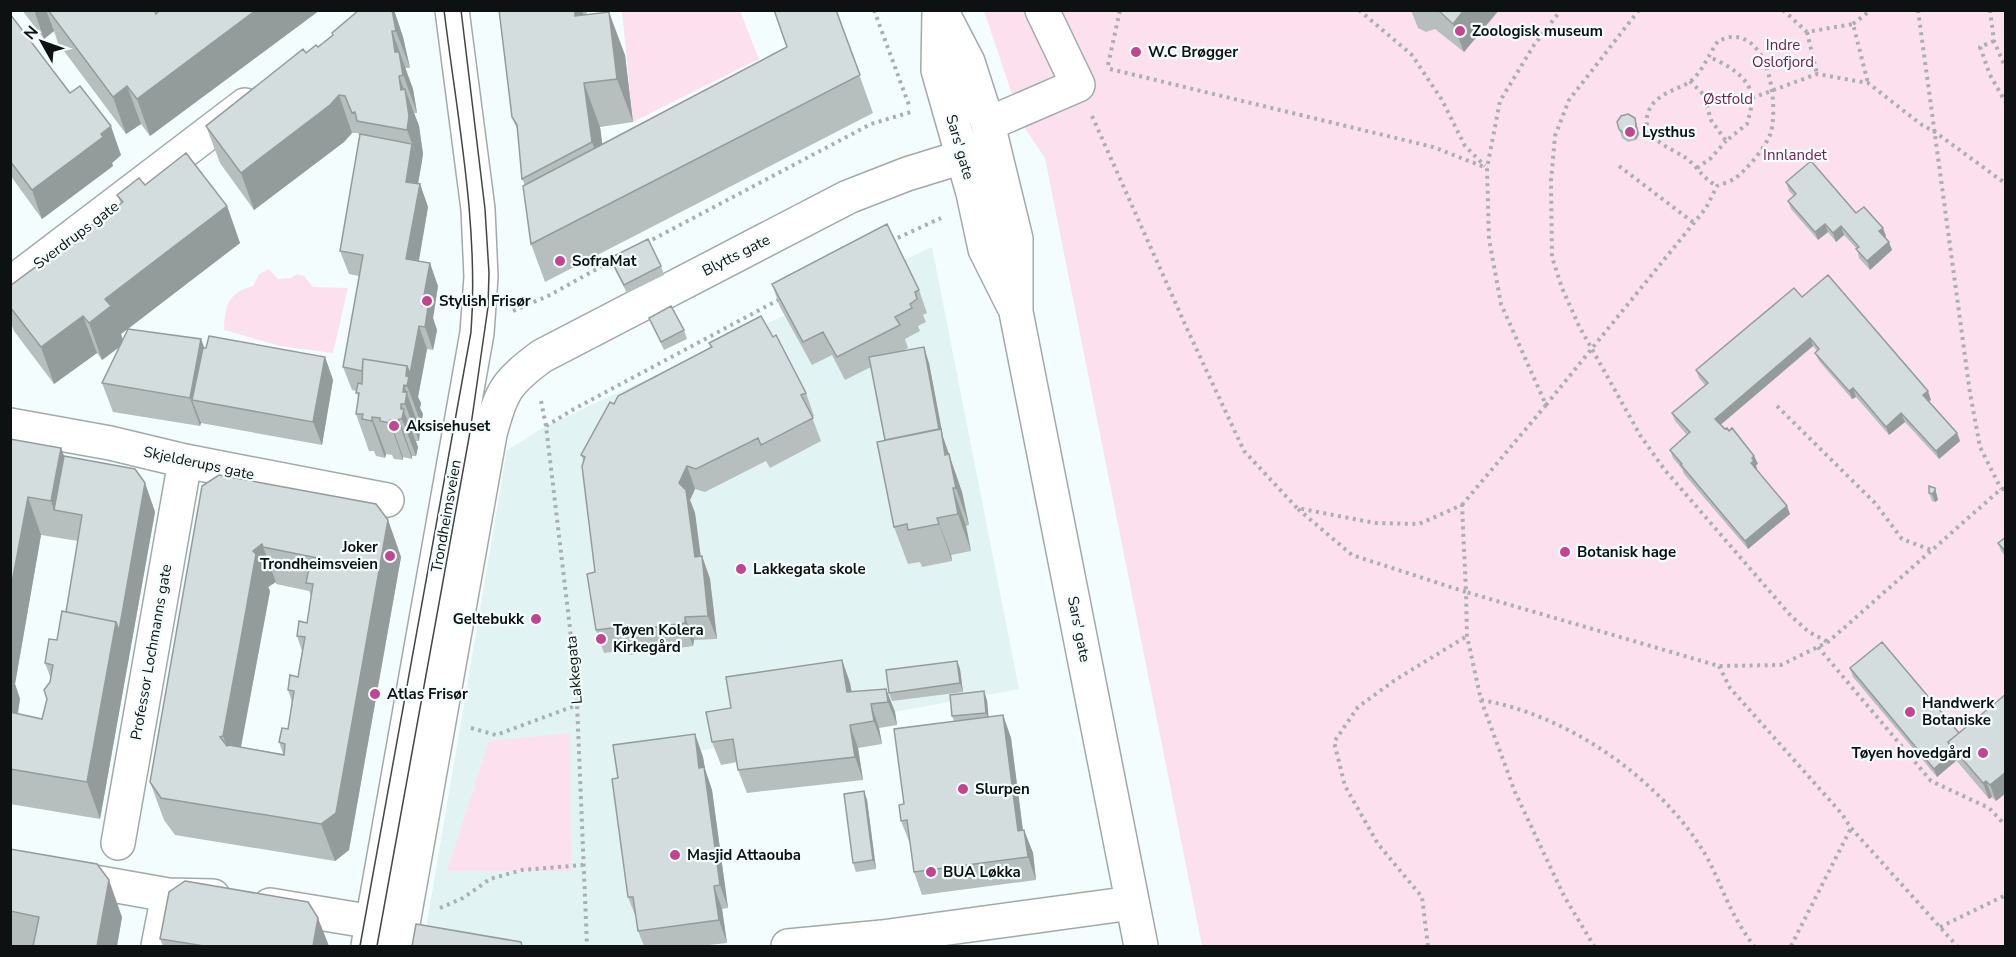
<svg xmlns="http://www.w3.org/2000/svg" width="2016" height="957" font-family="'Nunito Sans',sans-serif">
<rect width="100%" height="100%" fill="#f4fdfd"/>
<path fill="#e1f4f3" d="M932 247 1019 689 857 719 626 766 651 946H423L507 450 546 426Z"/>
<path fill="#fde0ee" d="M622 11H740L759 59 633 122Z
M984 11H2005V946H1202L1045 158 1022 124Z
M269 269 278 279 291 278 297 274 304 276 313 287 348 288 333 353 280 346 224 330C225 306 227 293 253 286L259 274Z
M570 733 571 871H447L489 741Z"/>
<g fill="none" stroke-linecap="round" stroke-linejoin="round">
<g stroke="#a1aaaa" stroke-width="36">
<path id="minor" d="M988 124 1078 85 1042 10
M10 284 245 105
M10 425 110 443 185 461 387 500
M118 843 185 461
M10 867 168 895 213 896
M270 905 373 922
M158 946 168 895
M368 946 477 333 481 277 478 209 452 10
M399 946 490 434C501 392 506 382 542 356L848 197 907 174 988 149
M788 946 882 937 1132 903"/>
</g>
<g stroke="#a1aaaa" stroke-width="36">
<path id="major" d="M939 10 938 70 973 193 985 249 1013 305
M941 10 968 62 988 124 1016 239V312L1141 946"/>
</g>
<path stroke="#a9b0b0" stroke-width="4" stroke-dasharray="3 4.5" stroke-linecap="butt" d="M874 10 910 108
M1359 10 1412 55 1442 100 1465 146 1485 166
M1639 10 1569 100 1555 136 1551 181 1552 257 1562 288 1579 326 1640 435 1664 469 1791 616 1809 632 1828 642
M1783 10 1807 32 1853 24 1868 83
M1918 10 1970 393 1980 447 2001 489
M1990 10 1994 41 2006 69
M1853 24 1871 10
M1807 32 1817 74
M1994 41 1980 47 1990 75 2006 103
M1108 65 1120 10
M1110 69 1433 147 1487 168
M1690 81 1704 95 1711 120 1726 141 1747 124C1749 116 1752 107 1752 99 1751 77 1726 64 1709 57
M1752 98 1817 74 1868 83 1922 125 1935 132 2006 184
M1092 116 1188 331 1244 451 1297 508 1375 523 1419 524 1462 505 1466 592 1719 666 1781 665 1828 642 2001 489H2006
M1619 166 1694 223
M1697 168 1711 158 1726 141
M891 241 941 218
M646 243 871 124 911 112
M513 311 548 296 613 260
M541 401 546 426 576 679 587 946
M1546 405 1706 208 1717 186C1722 184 1729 182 1734 179 1746 171 1767 146 1771 132 1778 105 1770 34 1731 37 1727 37 1721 40 1718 41 1709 54 1704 69 1692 80 1682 88 1669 90 1659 98 1654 102 1650 106 1648 113 1640 138 1669 147 1686 158 1698 167 1703 179 1717 186
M1777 406 1875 503 1902 539 1931 550
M546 426 574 409 780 299
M1462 505 1546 405 1501 304 1489 239 1487 168 1500 101 1534 45 1561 10
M1298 509 1352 555 1466 592 1467 636 1481 700 1515 792 1564 896 1594 946
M1818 647 1931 781 1989 808 2006 826
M1719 666 1730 688 1842 814 1851 828 1957 946
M1481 700C1565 714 1654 775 1700 846 1715 868 1723 896 1737 920 1742 929 1748 938 1754 946
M471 728 496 735 577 705
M440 908 463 898 490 879 522 870 583 865
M1940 927 2006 895
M1428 946 1422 897 1378 844 1345 786 1334 742 1358 707 1395 680 1467 636
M1791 946 1851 828"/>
<use href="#minor" stroke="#fff" stroke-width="33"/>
<use href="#major" stroke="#fff" stroke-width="33"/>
<path stroke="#414646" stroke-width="1.5" d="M360 946 471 332C479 225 457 116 444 10
M377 946 470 432 488 307 489 273 485 209 461 10"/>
</g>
<path fill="#b6bebe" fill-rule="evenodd" d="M22 10H154L156 14 160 10H320L150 136 141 124 126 134 58 43 54 31 44 39Z
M394 10 403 37 410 68H405L413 89 417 113H414L419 126 423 154 418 184H420L428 207 419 261 438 286 433 318 437 330 433 350 427 349 418 397 421 403 420 408 423 414 421 423H418L420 430 419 441H416L418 447 416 456H412V459L403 457V460L394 459 392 455 386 454 385 458 376 456 374 451H369L356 414 358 398 357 391 352 390 343 367 359 276 349 274 340 251 360 137 358 133H352L344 142 254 210 220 163 206 126 306 53 318 47 333 36 332 33Z
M499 10H586L587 14 625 55 633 122 600 127 602 144 787 47 836 10 873 113 545 282 531 244 525 185 522 179 518 131 512 117Z
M1411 10H1499L1464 52 1435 29 1426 32 1418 28Z
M10 14 70 93 121 155 112 163 113 166 42 219 10 175Z
M1635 118 1639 134 1636 140 1628 142 1622 138 1619 129Z
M1786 182 1856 213 1886 236 1885 237 1892 250 1870 270 1859 258 1857 249 1844 235 1836 242 1828 232 1818 240 1791 209 1788 201 1794 196 1789 191Z
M145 185 227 206 240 243 128 329 205 348 325 357 333 380 322 445 201 423 200 426 113 412 102 383 120 347 102 360 97 353 54 384 14 331 10 321V286L121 204 117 195ZM128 329 123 340 121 334Z
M610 258 661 266 664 275 627 293 613 266Z
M772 284 919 290 927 313 923 315 926 322 918 326 920 331 905 339 908 348 902 351 929 363 943 437 962 492 969 525 966 526 971 551 951 555 952 561 922 567 920 562 908 564 894 527 885 440 871 367 845 380 832 355 812 365 780 307Z
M1802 297 1931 400 1929 401 1957 433 1960 441 1939 459 1905 422 1889 435 1856 397 1852 399 1819 361 1815 353 1817 351 1813 346 1720 425 1725 429 1729 431 1754 456 1758 464 1756 465 1757 470 1790 514 1748 549 1684 474 1682 469 1673 458 1670 450 1687 435 1675 421 1672 413 1705 385 1699 378 1696 370Z
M649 318 684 330 687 339 664 350Z
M709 343 806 393 814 416 812 417 821 441 770 468 766 461 705 492 695 489 690 500 695 513 700 556H702L710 579 717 639 694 640 693 646 629 655 627 650 604 653 596 630 595 572 584 462 581 455 614 404 711 348Z
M10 439 61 448 64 456 145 483 155 512 100 819 10 804ZM41 535 78 541 66 612 57 640 45 663 51 679 42 719 18 714 20 699 15 684Z
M202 486 388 520 401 557 349 850 335 861 175 835 164 820 150 782ZM276 582V584L309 591 311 596 307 623 297 636 302 651 298 677 288 690 292 702 288 729 279 742 283 754 241 747 270 591 268 587Z
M1935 488 1938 500 1935 502 1932 501 1929 493Z
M2006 537V557L2001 551 1998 543Z
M842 660 850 683 852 692 886 689 895 712 897 725 879 728 882 744 858 748 863 780 747 793 738 770 737 762 721 765 712 742 731 708Z
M957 661 960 669 963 692 892 701 889 693Z
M1850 668 1959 733 2006 694V793L1996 801 1992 797 1989 799 1956 760 1937 777 1853 677Z
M987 700 988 717 1003 715 1011 738 1023 831 1024 830 1033 853 1036 880 922 895 914 872 910 844 901 821 904 804 954 721 952 716Z
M695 734 703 757 705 769 712 790 728 908 722 909 727 943 700 946H644L638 931 637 920 628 897 618 778Z
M864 791 867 800 876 869 856 872 853 863Z
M10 849 122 917 117 946H15L10 945Z
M160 939 329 946H163Z"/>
<path fill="#949b9b" d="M34 10H46L54 31 44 39Z
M256 10H320L150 136 137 99Z
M392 10H394L403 37 410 68 396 31Z
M575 10H582L586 22 575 16Z
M1464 10H1499L1464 52 1453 24Z
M609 12 625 55 633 122 617 79Z
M392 31 413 89 417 113 395 52Z
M399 76 406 95 405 89 419 126 423 154 421 167 407 130Z
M584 83 600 127 608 185 592 142Z
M127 86 141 124 126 134 113 97Z
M339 95 352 133 344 142 254 210 241 173Z
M1635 118 1639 134 1636 140 1633 132Z
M111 126 121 155 112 163 113 166 42 219 32 190Z
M412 144 421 167 414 205 406 182Z
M420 184 428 207 415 282 406 259Z
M227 206 240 243 121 334 124 343 102 360 89 323 105 299Z
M1825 224 1828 232 1818 240 1815 232Z
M1841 226 1844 235 1836 242 1833 233Z
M1883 228 1886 236 1882 239 1879 231Z
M1889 242 1892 250 1870 270 1867 261Z
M430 263 438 286 433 318 437 330 433 350 425 327 422 306Z
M83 316 97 353 54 384 41 347Z
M419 326 427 349 418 397 421 403 420 408 423 414 421 423 407 386 406 376 407 366Z
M1810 338 1813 346 1718 427 1715 419Z
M201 339 212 368 192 400 201 423 200 426 190 398Z
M924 347 929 363 943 437 962 492 969 525 956 488 940 435Z
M325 357 333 380 322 445 313 422Z
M404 385 420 430 419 441 405 404 403 392Z
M1853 388 1856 397 1852 399 1849 391Z
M1928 391 1931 400 1926 403 1923 395Z
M401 404 418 447 416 456 402 419 401 409Z
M1901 413 1905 422 1889 435 1886 427Z
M372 417 386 454 385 458 372 421Z
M399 419 412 456V459L398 421Z
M390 420 403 457V460L390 423Z
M1957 433 1960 441 1939 459 1936 451Z
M61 448 75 485 54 510 51 501Z
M1754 456 1758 464 1756 465 1757 469 1754 471 1751 463 1752 458Z
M687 466 695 489 690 500 695 513 704 580 695 557 679 483Z
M145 483 155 512 100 819 87 782 116 622Z
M953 488 966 526 971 551 958 514Z
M1935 488 1938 500 1935 502 1932 494Z
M28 497 41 535 15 684 20 699 16 722 10 706V593Z
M1787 506 1790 514 1748 549 1745 541Z
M937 518 951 555 952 561 939 524Z
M388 520 401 557 349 850 335 861 321 824Z
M262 544 276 582 268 587 270 591 236 773 223 736 253 551Z
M702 556 710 579 717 639 708 616Z
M685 617 694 640 693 646 685 623Z
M842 660 850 683 855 716 847 692Z
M957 661 960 669 963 692 960 683Z
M886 689 895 712 897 725 888 702Z
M984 691 987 700 989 721 986 713Z
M871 704 879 728 882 744 874 721Z
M1003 715 1011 738 1026 854 1018 831Z
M850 725 858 748 863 780 855 757Z
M695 734 703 757 705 769 712 790 728 908 720 885 699 768Z
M1953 752 1956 761 1937 777 1934 769Z
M2006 772V793L1996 801 1990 785Z
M1986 781 1992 797 1989 799 1983 783Z
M864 791 867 800 876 869 873 860Z
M1024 830 1033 853 1036 880 1028 857Z
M109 880 122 917 117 946H97Z
M714 886 722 909 727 943 719 920Z
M318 918 329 946H313Z"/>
<path fill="#d4dddd" stroke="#949b9b" stroke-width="1.5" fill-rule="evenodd" d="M48 10H154L156 14 160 10H256L137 99 127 86 113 97Z
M359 10H392L396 31H392L395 52H399L403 75 399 76 401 90 405 89 409 116 407 130 357 121 355 112 352 113 345 96 339 95 330 105 241 173 206 126 303 49 306 53 316 45 318 47 333 35 332 33Z
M499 10H575V16L609 12 617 79 584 83 592 142 522 179 517 125 512 117Z
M774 10H836L860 75 531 244 523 186 787 47Z
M1438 10H1464L1453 24Z
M10 14 70 93 80 86 111 126 101 134 103 137 32 190 10 161Z
M1628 114 1635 118 1636 126 1633 132 1625 134 1619 129 1617 122 1621 116Z
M360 134 412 144 406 182 420 184 406 259 430 263 422 306 428 307 425 327 419 326 410 374 407 366 363 359 362 371 343 367 363 255 340 251Z
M186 153 227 206 105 299 111 306 89 323 83 316 41 347 10 307V286L123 202 117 195 139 178 145 185Z
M1811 161 1856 213 1864 207 1883 228 1879 231 1889 242 1867 261 1856 249 1859 247 1841 226 1833 233 1825 224 1815 232 1788 201 1796 194 1786 182Z
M887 224 919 290 915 292 917 299 910 304 912 308 895 317 900 325 837 357 823 332 803 342 772 284Z
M648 239 661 266 624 285 610 258Z
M1828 275 1928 391 1923 395 1957 433 1936 451 1901 413 1886 427 1853 388 1849 391 1815 353 1819 349 1810 338 1715 419 1725 429 1727 428 1729 431 1732 428 1754 456 1752 458 1754 461 1751 463 1787 506 1745 541 1681 465 1682 464 1670 450 1690 432 1672 413 1708 383 1696 370 1794 288 1802 297Z
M671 306 684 330 661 342 649 318Z
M761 316 773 337 776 335 806 393 801 395 813 418 761 445 758 438 696 469 687 466 679 483 686 490 695 557 702 556 708 616 685 617V623L621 632 620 627 596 630 587 574 595 572 582 466 585 457 581 455 610 402 614 404 618 396 712 347 709 343Z
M128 329 201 339 190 398 102 383Z
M209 336 325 357 313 422 192 400 203 348H206Z
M924 347 939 429 885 440 869 357Z
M363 359 407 366 406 376 409 377 407 386 404 385 403 392H407L405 404H401V409H404L402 419H399L398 421 390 420V423L380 421V418L372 417V421L362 419 363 414H356L359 393H356L358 383 362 384Z
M941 429 945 455 949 454 956 488H953L958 514 937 518 939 524 908 530 907 524 894 527 877 442Z
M10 439 61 448 51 501 28 497 10 593Z
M64 456 135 469 145 483 119 631 116 622 66 612 82 515 54 510Z
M219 475 376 504 388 520 336 813 321 824 161 798 150 782 202 486ZM262 544 263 547 318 558 316 569 309 568 306 583 313 584 307 623 299 621 297 636 305 637 298 677 290 675 288 690 294 691 288 729 282 728 279 742 285 744 284 755 229 745 227 746 220 737 223 736 240 644 256 554 253 551Z
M1929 486 1935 488V491L1932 494 1929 493Z
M2006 537V552L1998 543Z
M62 611 116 622 87 782 10 769V712L42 719 47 699 44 690 50 682 53 665 45 663 49 639 57 640Z
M1882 642 1959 733 1948 742 1953 752 1934 769 1850 668Z
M842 660 847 692 886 689 888 702 871 704 874 721 850 725 855 757 738 770 733 739 712 742 706 712 731 708 726 677Z
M957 661 960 683 889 693 886 670Z
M984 691 986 713 952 716 950 695Z
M2006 694V772L1990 785 1986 781 1983 783 1948 742Z
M1003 715 1018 831 1024 830 1028 857 914 872 907 820 901 821 899 805 904 804 894 729Z
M695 734 699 768 704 767 720 885 714 886 719 920 638 931 633 897H628L612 779 618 778 613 745Z
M864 791 873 860 853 863 844 794Z
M10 849 97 864 109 880 97 946H33L39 917 10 911Z
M185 881 308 902 318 918 313 946H204L160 939 169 892Z
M416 924 521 942 522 946H412Z"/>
<g fill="#c34490" stroke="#f4fdfd" stroke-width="2">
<circle cx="1460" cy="31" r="6"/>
<circle cx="1136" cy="52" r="6"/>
<circle cx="1630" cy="132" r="6"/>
<circle cx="560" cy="261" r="6"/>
<circle cx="427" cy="301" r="6"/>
<circle cx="394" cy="426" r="6"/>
<circle cx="1565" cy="552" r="6"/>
<circle cx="390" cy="556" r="6"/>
<circle cx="741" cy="569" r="6"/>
<circle cx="536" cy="619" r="6"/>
<circle cx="601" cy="639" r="6"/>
<circle cx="375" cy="694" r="6"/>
<circle cx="1910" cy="712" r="6"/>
<circle cx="1983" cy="753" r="6"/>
<circle cx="963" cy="789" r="6"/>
<circle cx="675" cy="855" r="6"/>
<circle cx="931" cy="872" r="6"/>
</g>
<g text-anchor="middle" stroke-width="4.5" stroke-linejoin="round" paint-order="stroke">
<g font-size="15" font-weight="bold" fill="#0e1111" stroke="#f4fdfd" text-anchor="start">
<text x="1472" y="36">Zoologisk museum</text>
<text x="1148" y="57">W.C Brøgger</text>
<text x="1642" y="137">Lysthus</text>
<text x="572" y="266">SofraMat</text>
<text x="439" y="306">Stylish Frisør</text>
<text x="406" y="431">Aksisehuset</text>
<text x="378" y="552" text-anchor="end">Joker<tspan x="378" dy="17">Trondheimsveien</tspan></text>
<text x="1577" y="557">Botanisk hage</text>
<text x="753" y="574">Lakkegata skole</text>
<text x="524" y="624" text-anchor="end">Geltebukk</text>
<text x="613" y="635">Tøyen Kolera<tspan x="613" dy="17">Kirkegård</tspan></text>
<text x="387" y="699">Atlas Frisør</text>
<text x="1922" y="708">Handwerk<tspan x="1922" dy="17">Botaniske</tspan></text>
<text x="1971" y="758" text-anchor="end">Tøyen hovedgård</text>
<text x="975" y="794">Slurpen</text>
<text x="687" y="860">Masjid Attaouba</text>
<text x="943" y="877">BUA Løkka</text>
</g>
<g font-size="15" fill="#721a51" stroke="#f4fdfd">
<text x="1783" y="50">Indre<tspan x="1783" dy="17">Oslofjord</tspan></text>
<text x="1728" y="104">Østfold</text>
<text x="1795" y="160">Innlandet</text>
</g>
<g font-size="15" fill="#0e1111" stroke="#f4fdfd">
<text transform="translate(960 147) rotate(74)" y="5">Sars' gate</text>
<text transform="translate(76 235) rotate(-37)" y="5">Sverdrups gate</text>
<text transform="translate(736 255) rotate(-27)" y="5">Blytts gate</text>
<text transform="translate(199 463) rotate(12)" y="5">Skjelderups gate</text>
<text transform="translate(446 516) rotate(-80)" y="5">Trondheimsveien</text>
<text transform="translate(1079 629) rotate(79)" y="5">Sars' gate</text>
<text transform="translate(151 652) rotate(-80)" y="5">Professor Lochmanns gate</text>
<text transform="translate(574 670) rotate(-95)" y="5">Lakkegata</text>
</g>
</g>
<rect width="2016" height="957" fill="none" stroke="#0e1111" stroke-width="24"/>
<g transform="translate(42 42) rotate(310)" stroke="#f4fdfd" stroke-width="4.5" paint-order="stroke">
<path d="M0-4.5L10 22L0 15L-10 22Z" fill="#0e1111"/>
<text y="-9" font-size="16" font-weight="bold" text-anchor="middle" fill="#0e1111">N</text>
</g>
</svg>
